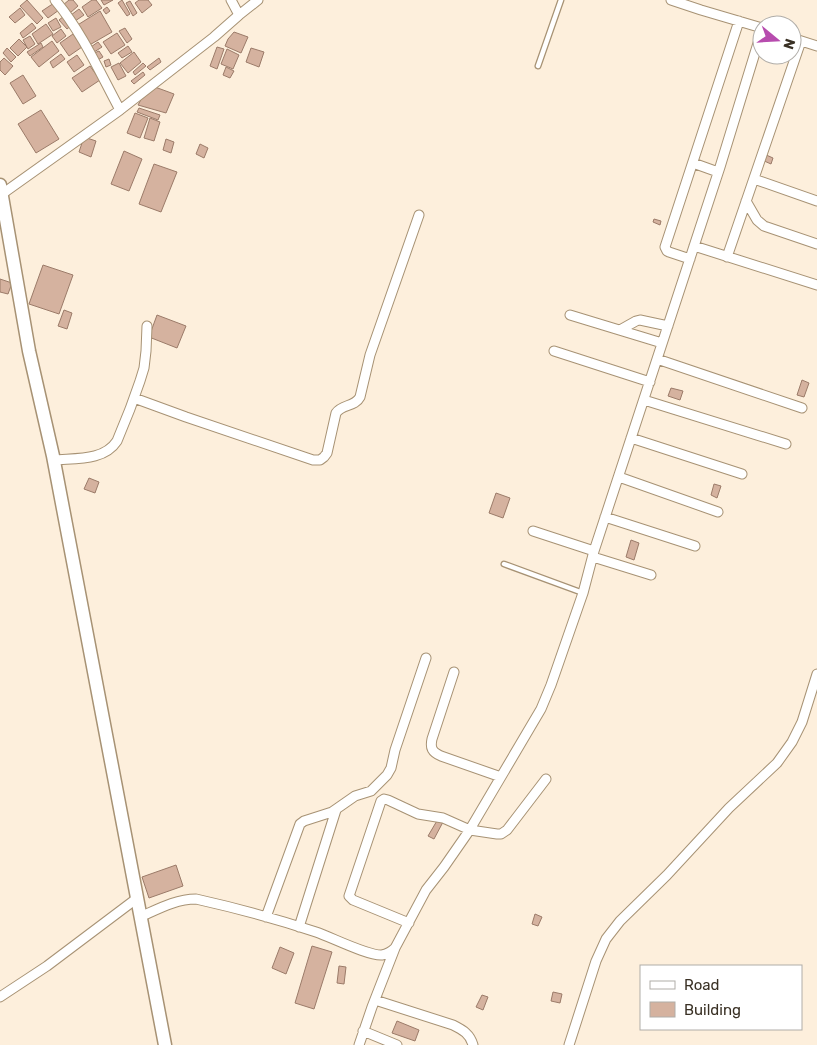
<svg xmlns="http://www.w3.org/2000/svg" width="817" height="1045" font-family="Rubik,sans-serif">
<rect width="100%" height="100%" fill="#fdefdc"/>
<path fill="#d5b29f" stroke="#9b7b69" d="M27 0 43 18 37 24 20 6Z
M69 0H73L78 6 70 13 63 5Z
M92 0H96L102 8 88 17 82 7Z
M101 0H113L104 5Z
M122 0 130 14 127 16 118 3Z
M139 0H148L152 5 142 13 135 3Z
M130 1 137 13 133 16 126 3Z
M54 3 59 10 48 18 42 11Z
M107 7 110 11 106 14 103 10Z
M20 8 25 15 15 23 9 17Z
M79 9 84 15 75 21 71 15Z
M100 11 112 32 86 47 76 26Z
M64 16 72 25 67 29 59 20Z
M56 18 61 27 53 31 48 23Z
M32 23 36 28 23 38 20 33Z
M46 24 53 34 38 44 32 34Z
M125 28 132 39 127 43 119 31Z
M61 29 66 36 57 43 52 36Z
M234 32 248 37 241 53 225 46 228 39Z
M117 33 125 45 111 54 103 42Z
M73 34 82 47 69 56 60 43Z
M30 36 35 44 28 49 23 40Z
M19 39 27 47 18 56 10 48Z
M52 41 59 51 39 67 31 57Z
M98 42 102 47 91 54 88 49Z
M41 43 43 47 30 56 27 52Z
M128 46 132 52 122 58 118 53Z
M217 47 224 49 217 69 210 66Z
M7 48 16 57 11 62 3 53Z
M251 48 264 52 259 67 246 62Z
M227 49 239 55 233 69 221 64Z
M99 51 103 57 96 61 92 54Z
M134 52 141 62 128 73 120 63Z
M61 54 65 59 53 68 50 62Z
M77 55 84 65 74 72 67 62Z
M4 58 13 66 5 75 0 70V62Z
M159 58 161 62 150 70 147 67Z
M109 59 111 65 106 67 104 61Z
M119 63 126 76 118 80 111 67Z
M143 63 146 66 135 75 133 72Z
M90 66 100 80 82 92 72 78Z
M226 67 234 71 230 78 223 75Z
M143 72 145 75 134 84 131 81Z
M23 75 36 96 23 104 10 83Z
M155 87 174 94 166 113 138 105 143 96Z
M139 108 160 115 158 120 137 112Z
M41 110 59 139 36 153 18 124Z
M135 113 148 118 140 138 127 133Z
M150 118 160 122 154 141 144 138Z
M84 137 96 141 91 157 79 152Z
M166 139 174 142 171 153 163 150Z
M200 144 208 148 204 158 196 154Z
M124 151 142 159 129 191 111 184Z
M764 154 773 158 771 164 762 160Z
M154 164 177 172 161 212 139 204Z
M654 219 661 221 660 225 653 222Z
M43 265 73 275 59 314 29 304Z
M0 279 12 283 8 294 0 292Z
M64 310 72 313 67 329 58 326Z
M157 315 186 326 177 348 149 337Z
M802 380 809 383 804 397 797 395Z
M671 388 683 391 680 400 668 396Z
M89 478 99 482 95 493 84 489Z
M714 484 721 486 717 498 711 495Z
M496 493 510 498 503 518 489 513Z
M631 540 639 543 634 560 626 557Z
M438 819 443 822 434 839 428 836Z
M176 865 183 886 149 898 142 877Z
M535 914 542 917 538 926 532 924Z
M312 946 332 952 314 1009 295 1003Z
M280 947 294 953 286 974 272 968Z
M339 966 346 967 344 984 337 983Z
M553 992 562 994 560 1003 551 1001Z
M482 995 488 997 483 1010 476 1007Z
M397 1021 419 1030 415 1041 392 1033Z"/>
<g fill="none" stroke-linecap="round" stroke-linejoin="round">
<g stroke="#a79274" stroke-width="7">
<path id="lane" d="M538 66 561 0
M504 564 583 593"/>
</g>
<g stroke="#a79274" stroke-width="11">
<path id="street" d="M55 0C82 32 100 73 120 110
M231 0 239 15
M671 0 701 10 762 28
M792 38 817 46
M693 163 718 172
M754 179 817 201
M2 194 120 110 214 37 239 15 258 0
M746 201 757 220 764 226 817 244
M694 246 817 285
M727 257 801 41
M690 259 669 252 667 251 665 247 739 21
M570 315 662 343
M620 330 636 321 640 320 668 326
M554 351 650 382
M657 359 802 408
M134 398 186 417 313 460H320L324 457 327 453 336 413C342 404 355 407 360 397L370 355 419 215
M644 400 786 444
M631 438 742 474
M54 460C76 458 104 461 117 441L130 409 140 381 144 368 146 351 147 326
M619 477 718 512
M605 517 695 546
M533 531 594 551
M593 557 651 575
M454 672 432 739C430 748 432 752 441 756L501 777
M140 917C158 909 176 899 196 899 236 908 277 919 316 932 331 937 368 956 382 955 387 954 392 951 395 948L426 890 444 867 469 831 541 709 551 685 583 593 594 551 720 167 762 30
M266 917 300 824 304 821 332 812 355 796 371 791 387 775 391 768 395 750 426 658
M409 923 353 900 349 896 381 801 384 799 388 800 418 814 443 818 470 830 497 834H501L507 830 546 779
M299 927 336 810
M0 997 47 966 136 899
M375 1000 453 1025C463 1030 470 1034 473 1045
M363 1031 397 1045
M359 1045 372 1007 395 948
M569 1045 596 961 606 939 620 921 667 875 729 808 777 763 792 742 802 722 817 674"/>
</g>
<g stroke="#a79274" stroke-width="15">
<path id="secondary" d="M0 185 29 351 53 456 165 1045"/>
</g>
<use href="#lane" stroke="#fff" stroke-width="4.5"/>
<use href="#street" stroke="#fff" stroke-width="9"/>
<use href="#secondary" stroke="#fff" stroke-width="12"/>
</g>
<rect x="640" y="965" width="162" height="65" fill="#ffffff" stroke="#b0ada8"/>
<rect x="650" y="981" width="25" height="8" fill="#ffffff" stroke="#b0ada8"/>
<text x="684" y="990" font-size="15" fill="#3a3125">Road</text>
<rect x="650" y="1002" width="25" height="15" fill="#d5b29f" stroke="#b0ada8"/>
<text x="684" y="1015" font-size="15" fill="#3a3125">Building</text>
<g transform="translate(777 40) rotate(108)"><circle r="24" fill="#ffffff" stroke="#b0ada8"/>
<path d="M0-4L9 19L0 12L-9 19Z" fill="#b74cae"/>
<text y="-8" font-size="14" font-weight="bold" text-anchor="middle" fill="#3a3125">N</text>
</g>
</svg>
